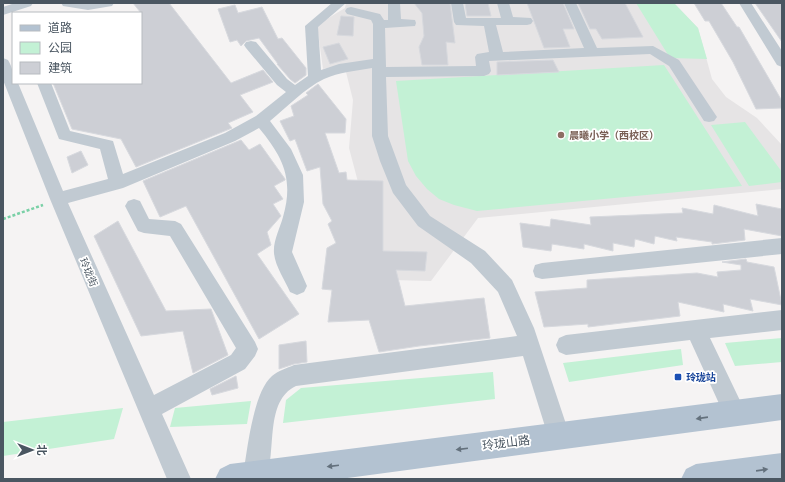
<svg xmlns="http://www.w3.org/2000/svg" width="785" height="482" font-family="Montserrat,'Noto Sans SC',sans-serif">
<rect width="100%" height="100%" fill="#f5f3f3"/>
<path fill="#e6e4e5" d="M346 3H674L698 28 712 79 726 97 757 118 782 145V189L478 218 431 281 351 279 358 182 349 148 353 100 344 64 323 69 317 25 345 8Z"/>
<path fill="#c3f1d5" d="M636 3H674L698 28 707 59 670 58Z
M664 65 742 186 477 211 454 205 439 199 427 189 416 176 408 161 396 81Z
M745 122 782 172V182L749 186 711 125Z
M782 338V362L735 366 725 343Z
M681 349 683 365 569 382 563 363Z
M493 372 495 399 283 423 286 400 301 388Z
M251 401 247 424 170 427 175 408Z
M123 408 114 439 3 456V422Z"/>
<path fill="#cdcfd5" stroke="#d7d9de" d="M133 3H169L231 83 263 70 273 82 240 95 253 112 228 123 232 128 136 167 121 139 72 129 53 83H141V13Z
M414 3H450L455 43 446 42 448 65H422L419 47 424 36 422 13Z
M465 3H488L491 16H467Z
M527 3H563L574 29H563L570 47 544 48Z
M578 3H625L643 37 602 39 596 29H590Z
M694 3H721L737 27H739L782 101V108L756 109 733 62 709 21H705Z
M755 3H782V42Z
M235 5 238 13 262 7 278 39 282 38 306 68V75L295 83 290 79 277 64H278L259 38 246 41 241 46 237 40 230 42 218 9Z
M341 16 354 17 353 36 337 35Z
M339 43 348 59 330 64 323 47Z
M553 60 559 72 497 75V62Z
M318 84 346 119 345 133H325L339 173 346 172 347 180 383 181V251L427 252 425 271 396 270 405 306 484 298 490 338 419 346 379 352 369 320 328 322 332 290 322 289 327 248 336 243 328 224 332 221 323 204 320 167 307 171 295 139 290 141 280 121 294 116 291 106 308 95 306 93Z
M241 140 249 150 260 144 285 179V180L274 186 283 199 273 204 281 216 267 232 271 245 257 254 299 314 259 339 186 206 160 217 143 181Z
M81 151 88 165 72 173 67 157Z
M756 204 782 209V236L744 229 745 240 712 244V242L676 237 677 241 655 236 654 244 635 239 634 247 613 243V251L584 244V249L552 244 551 251 523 247 520 223 550 227 551 219 591 225 590 217 683 213 682 208 713 214 714 205 758 216Z
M118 221 166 311 211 309 228 355 193 373 183 331 141 336 94 236Z
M746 259 747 262 774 267 782 305 750 299 753 311 723 304 724 312 678 302 680 316 588 327V324L544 327 535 292 587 288V280L697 273 718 277 717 272 741 270V265L722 262Z
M306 341 307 362 294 364 279 369V345Z
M236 376 238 388 212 395 210 389Z"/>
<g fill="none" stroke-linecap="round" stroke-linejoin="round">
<path stroke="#7ad0a6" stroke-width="2.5" stroke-dasharray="3 2" stroke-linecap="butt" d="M3 219 43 205"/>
<path fill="#c1cad2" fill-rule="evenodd" d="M15 3H33L31 6 3 15V7Z
M61 3H114L112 6 88 10 63 6Z
M332 3H346L318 27 321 70 339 64 373 59V24L371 20 347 14 345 11 347 8 351 7 380 14 384 20H388V3H400L401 19 415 20 416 23 415 26 385 28 386 67 476 66 475 57 477 54 489 52 484 26 456 25 454 22 451 3H463L466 18H501L497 3H509L513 17 531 18 533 21 531 24 527 25H496L503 52 584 48 564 3H576L597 48 653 46 679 60 717 117 714 121 709 122 704 121 669 66 650 54 489 61 491 71 489 74 484 76 386 77 388 136 406 185 430 216 485 251 512 280 534 328 570 436 567 444 559 447 551 444 548 436 523 356 296 386C264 401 277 452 266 479H244L243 476C247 452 253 392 272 376 278 371 287 368 294 365L517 336 498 292 471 263 418 226 393 193 380 161 372 136V68C356 71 339 72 324 79 305 88 287 107 270 121L291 149 303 175 304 202 292 252 307 286 304 292 297 295 290 292C285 280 275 266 274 253 273 241 280 228 283 217 294 179 283 157 259 128L235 141 123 188 68 203 154 395 231 355 236 348 170 236 144 233 138 231 125 206 128 201 134 199 140 201 149 219 175 221 181 224 255 342 258 349 255 356 245 369 162 414 191 479H167L50 199 3 80V58L8 60C13 68 13 74 13 83H18L63 191 108 179 100 149 59 139 37 83H51L70 131 113 141 123 174 225 133 256 116 286 92 277 85 246 48 244 45 246 42 251 41 256 42 287 79 295 85 308 76 305 26Z
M739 3H751L782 51V67L777 65Z
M782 238V254L542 279 535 277 533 271 535 265 542 263Z
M782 310V330L710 338 746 413 743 421 735 424 727 421 690 340 566 355 559 352 556 345 559 338 566 335Z"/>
<path fill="#b3c2d1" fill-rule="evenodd" d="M782 394V420L340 479H215L220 469 230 464Z
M782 453V479H681L686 469 696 464Z"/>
</g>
<defs><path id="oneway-solid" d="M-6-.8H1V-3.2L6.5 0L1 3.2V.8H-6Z"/></defs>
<g fill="#64717d">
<use href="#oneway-solid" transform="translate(702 418) rotate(172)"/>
<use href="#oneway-solid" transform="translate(462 449) rotate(173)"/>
<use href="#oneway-solid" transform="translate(333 466) rotate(173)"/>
<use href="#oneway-solid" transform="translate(762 470) rotate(-8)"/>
</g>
<circle fill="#8d6e63" stroke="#fff" stroke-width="1.5" cx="561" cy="135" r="4"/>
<rect fill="#1a4fb4" stroke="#fff" stroke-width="1.5" x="674" y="373" width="8" height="8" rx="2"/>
<g text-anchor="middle" stroke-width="3.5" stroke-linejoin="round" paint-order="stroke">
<g font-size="10" font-weight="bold" fill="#785e54" stroke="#fff" text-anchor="start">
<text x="569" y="139">晨曦小学（西校区）</text>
</g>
<g font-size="10" fill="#4a5661" stroke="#fff">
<text transform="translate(89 272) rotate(67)" y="4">玲珑街</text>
</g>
<g font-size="10" font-weight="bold" fill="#164399" stroke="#fff" text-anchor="start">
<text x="686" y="381">玲珑站</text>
</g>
<g font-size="12" fill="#4a5661" stroke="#fff">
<text transform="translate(506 443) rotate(-7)" y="4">玲珑山路</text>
</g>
</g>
<rect width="785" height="482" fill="none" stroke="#4a5661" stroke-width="8"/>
<rect x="12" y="12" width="130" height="72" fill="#ffffff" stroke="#b7bbc0"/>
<rect x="20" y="25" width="20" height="6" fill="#b3c2d1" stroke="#b7bbc0"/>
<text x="48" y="32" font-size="12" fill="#4a5661">道路</text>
<rect x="20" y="42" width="20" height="12" fill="#c3f1d5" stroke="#b7bbc0"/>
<text x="48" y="52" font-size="12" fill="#4a5661">公园</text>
<rect x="20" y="62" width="20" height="12" fill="#cdcfd5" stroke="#b7bbc0"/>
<text x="48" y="72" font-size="12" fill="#4a5661">建筑</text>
<g transform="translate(32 450) rotate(90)" stroke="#ffffff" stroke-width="3" paint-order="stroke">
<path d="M0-3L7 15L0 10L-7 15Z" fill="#4a5661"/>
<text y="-6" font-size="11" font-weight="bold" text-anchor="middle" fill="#4a5661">北</text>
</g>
</svg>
